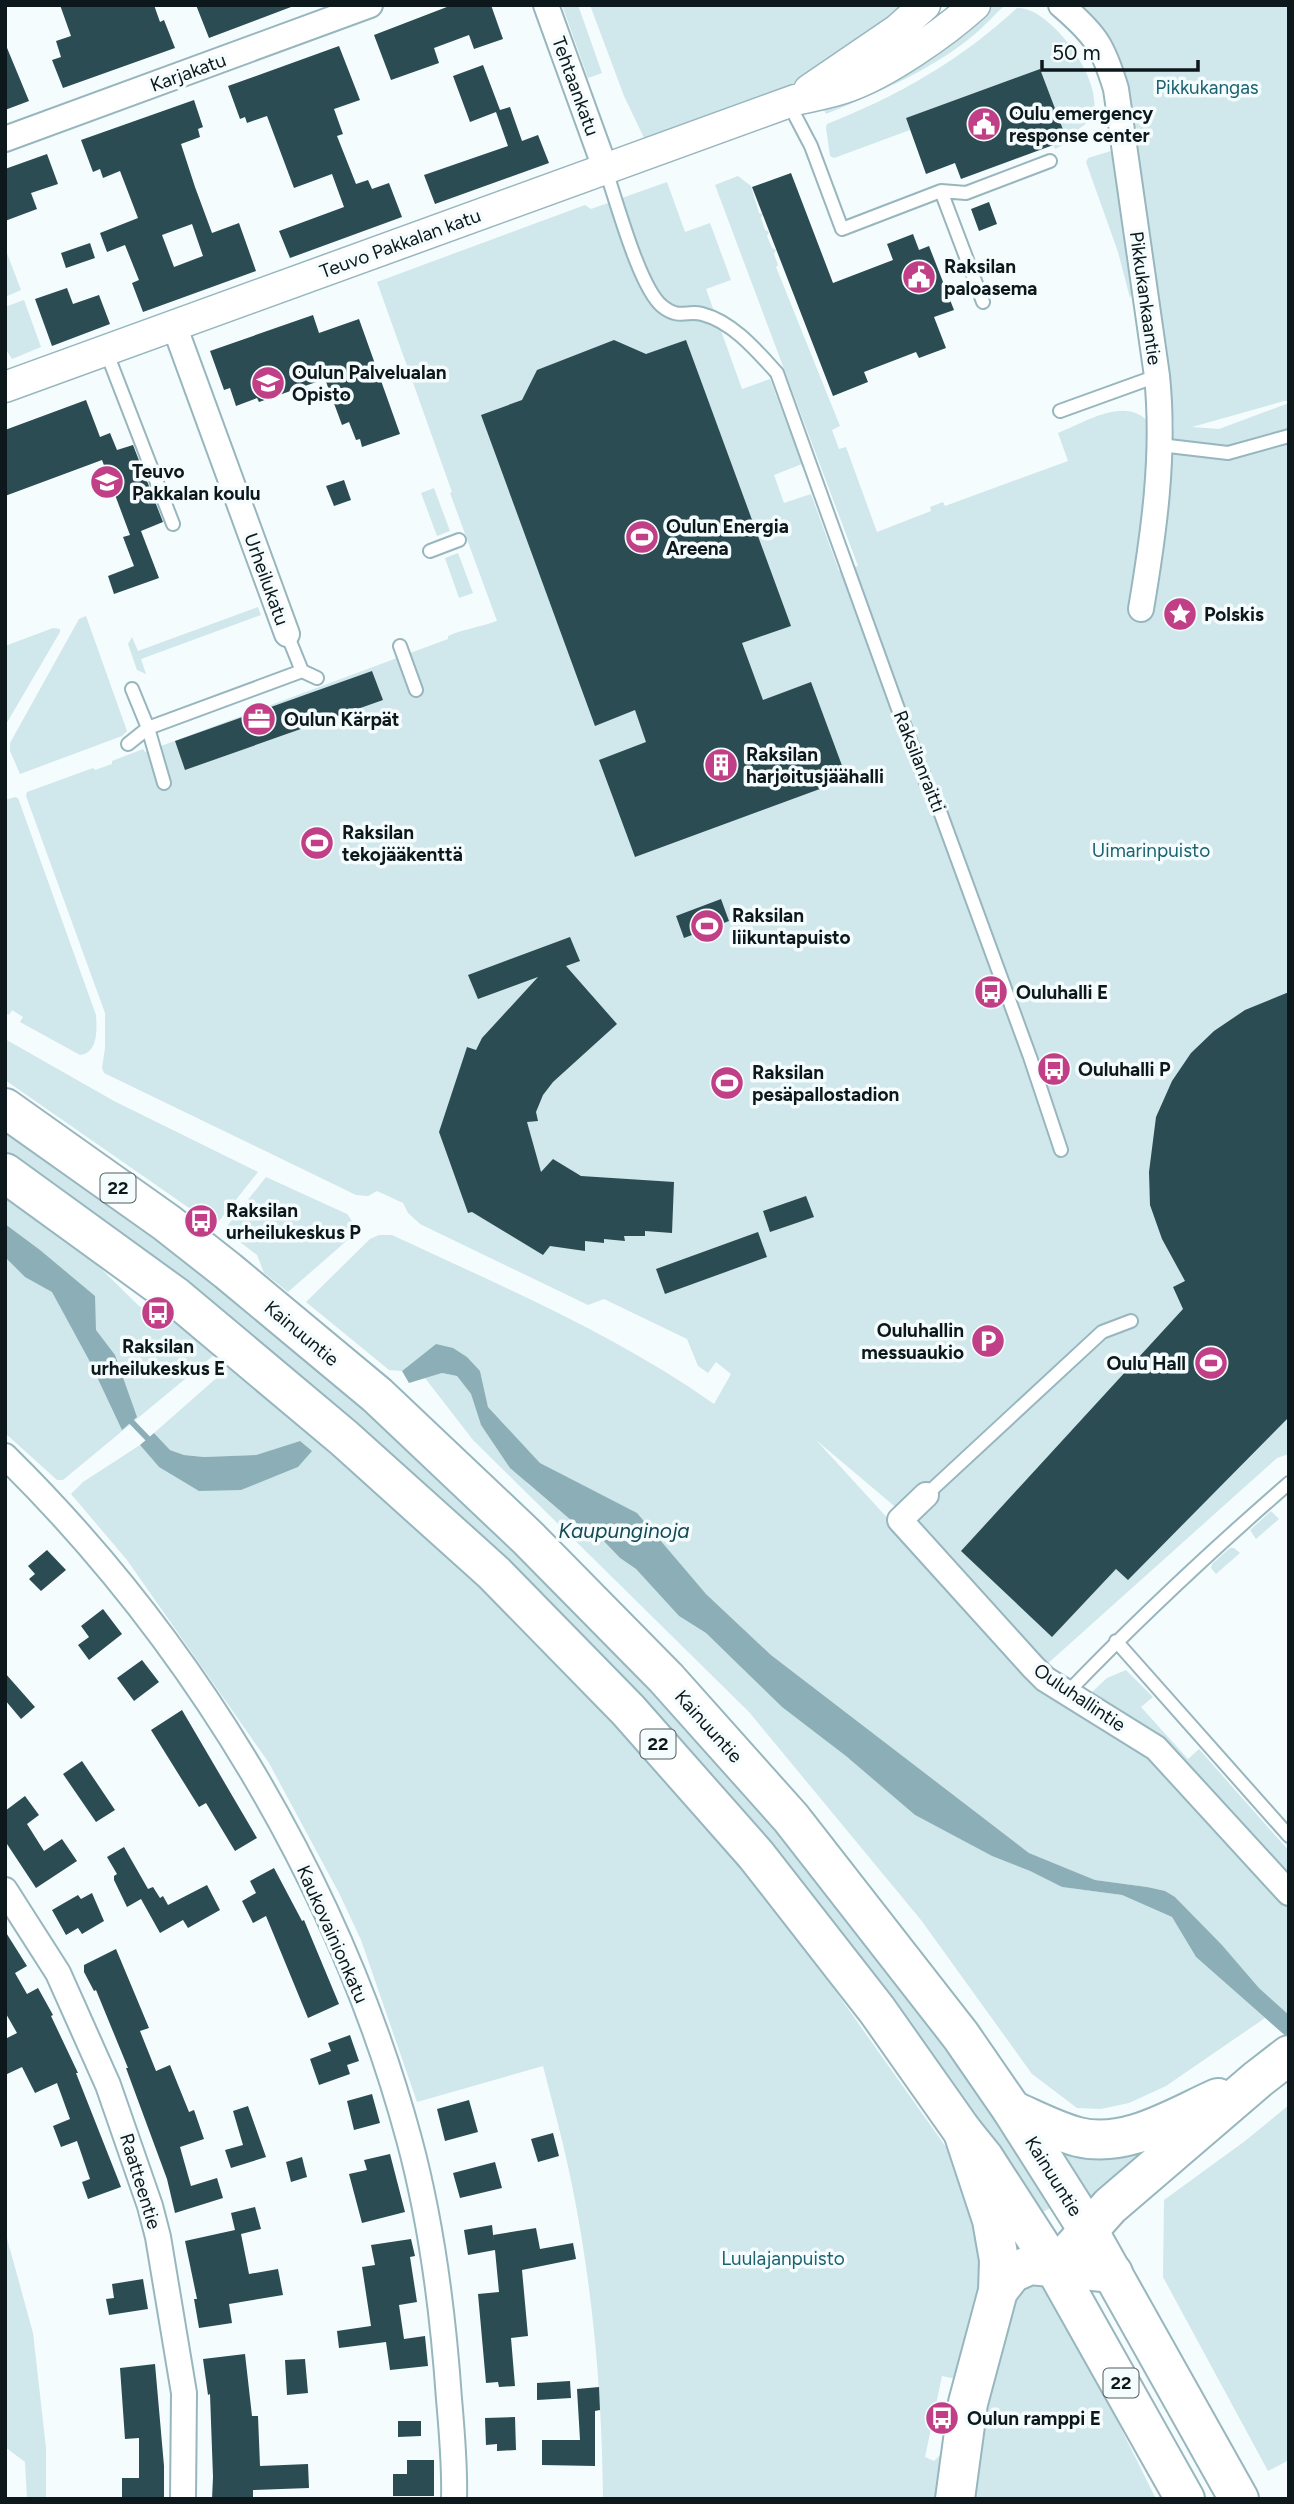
<svg xmlns="http://www.w3.org/2000/svg" width="1294" height="2504" font-family="Figtree,sans-serif">
<rect width="100%" height="100%" fill="#f5fcfd"/>
<path fill="#d0e7ec" d="M562 5H578L602 73 588 78Z
M590 5H907L832 63 790 85 645 140 624 96Z
M991 5H1005C993 16 982 29 969 39 927 72 875 94 826 114L823 108 959 34Z
M1077 5H1289V401H1284L1192 427 1219 429 1289 403V1454L1277 1458 1045 1666 925 1532 816 1440 935 1570 1142 1750 1235 1852 1289 1905V2015L1259 1988 1222 1945 1175 1897 1147 1887 1095 1880 1029 1853 771 1655 706 1594 579 1484 540 1463 488 1407 480 1371 436 1344 402 1371 389 1370 306 1302 370 1239 379 1235H392C501 1286 615 1334 714 1404L731 1374 716 1362 708 1373 698 1366 687 1339 604 1299 588 1305 420 1224 408 1213 403 1203 377 1191 368 1196 356 1195 104 1073 102 1068 105 1048V1013L26 796 27 792 93 768 95 770 112 764V761L143 749 145 752 448 639V636C464 629 480 627 497 621L450 493 452 492 377 282 585 205 591 209 667 182 685 232 710 223 731 280 706 289 742 389 770 379 802 464 774 475 784 503 811 494 839 571 858 566 715 185 738 176 751 186 759 213 763 214 761 218 765 230 769 232 767 236 772 248 776 250 774 254 778 265 776 267 840 426 832 430 839 449 846 447 877 532 931 511 930 507 943 502 945 506 1068 461 1058 433C1087 422 1127 394 1151 425L1146 463 1172 455 1174 424 1123 75Z
M1017 8C1050 6 1104 81 1093 113 1089 125 1078 128 1070 136V142L1055 149 1053 145 1067 140 1040 69 906 118 910 130 834 158 830 156 826 128 827 124C898 96 961 60 1017 8Z
M1111 151 1114 153 1132 291 1130 298 1118 252 1086 162 1088 158Z
M5 248 21 290 5 297Z
M24 300 41 347 12 359 5 348V307Z
M434 488 450 531 437 536 421 493Z
M458 553 473 593 459 598 445 558Z
M258 607 261 615 141 659 146 674 137 670 128 644 132 637 138 651Z
M86 616 127 731 122 736 20 774 10 751V743L79 619Z
M53 628 60 629V632L5 726V646Z
M15 797 18 798 96 1015C97 1030 98 1053 80 1055L20 1022 23 1017 12 1010 9 1015 5 1013V800Z
M5 1039 114 1101 258 1172 215 1226 5 1080Z
M5 1131 159 1240 262 1319 435 1470 690 1725 907 1989 1057 2204 1038 2215 785 1864 94 1216 5 1153Z
M266 1177 347 1214C353 1221 356 1228 351 1237L288 1292 264 1273 257 1255 224 1230Z
M5 1197 85 1253 139 1306 164 1323 168 1318 204 1343 214 1355 63 1480H57L5 1433Z
M229 1367 346 1464 479 1586 615 1725 743 1868 800 1941 953 2157 987 2264 956 2379 942 2376 925 2457 934 2461 941 2454 938 2499H603C602 2393 593 2289 572 2185 564 2145 553 2105 543 2066L417 2102 361 1940 339 1893 269 1763 127 1560 71 1494 83 1482 140 1445 159 1467 273 1477 298 1467 300 1441 256 1455 204 1457 184 1455 170 1450 154 1433Z
M442 1373 457 1376 471 1394 481 1425 528 1484 572 1521 596 1533 620 1558 636 1569 679 1616 706 1633 782 1707 846 1755 915 1815 992 1856 1030 1871 1062 1887 1122 1895 1172 1917 1196 1957 1265 2018 1166 2086 1129 2103 1101 2109 1077 2108 1032 2074 921 1920 749 1712 473 1440 425 1378Z
M1271 1511 1279 1519 1256 1539 1250 1530Z
M1230 1548H1234L1240 1553 1216 1574 1211 1568 1212 1564Z
M1126 1670 1153 1697 1141 1707 1188 1759 1199 1749 1289 1851V1877L1156 1735C1140 1722 1100 1706 1091 1693L1107 1678Z
M1289 2105V2460L1268 2471 1163 2277 1164 2200 1245 2141Z
M1169 2130 1093 2200 1060 2149Z
M5 2231 33 2333 46 2448V2499H27L25 2462 5 2447Z
M1033 2283H1040L1049 2290 1077 2340 1156 2499H969L1002 2318 1024 2287Z"/>
<path fill="#8cafb7" d="M5 1224 40 1250 95 1296 96 1330 115 1355 137 1417 122 1430 89 1360 52 1292 25 1277 5 1257Z
M436 1344 453 1348 467 1357 480 1371 488 1407 540 1463 637 1513 706 1594 771 1655 1029 1853 1095 1880 1147 1887 1165 1891 1175 1897 1222 1945 1259 1988 1289 2015V2039L1196 1957 1172 1917 1122 1895 1062 1887 1030 1871 992 1856 915 1815 846 1756 782 1707 706 1633 679 1616 636 1569 620 1558 596 1533 572 1521 510 1468 481 1425 471 1394 457 1376 442 1373 409 1383 402 1371Z
M154 1433 170 1450 184 1455 204 1457 256 1455 300 1441 312 1451 298 1467 241 1490 199 1491 159 1467 140 1445Z"/>
<g fill="none" stroke-linecap="round" stroke-linejoin="round">
<path stroke="#8cafb7" stroke-width="6" d="M127 1417 153 1444"/>
</g>
<path fill="#2b4c53" fill-rule="evenodd" d="M60 5H154L160 22 164 20 175 48 63 88 52 60 61 57 56 41 71 36Z
M196 5H291V7L209 38Z
M452 5H491L503 39 474 49 469 35 434 48 439 63 391 80 374 35Z
M5 43 29 101 5 110Z
M339 46 360 100 334 109 343 134 337 136 356 184 368 180 372 189 389 183 402 217 290 258 279 231 344 207 332 174 294 188 267 116 247 123 245 117 240 119 228 86Z
M483 65 500 110 510 107 522 141 538 135 549 163 435 204 424 175 508 146 496 112 470 122 453 76Z
M1040 69 1067 140 961 179 955 163 926 174 906 118Z
M194 100 203 127 198 129 200 137 181 144 195 187 212 233 239 223 256 271 143 312 132 283 139 280 125 245 107 252 100 233 138 218 120 171 103 178 100 169 93 172 81 140ZM192 224 203 256 174 267 162 235Z
M47 154 58 184 31 193 37 209 5 221V169Z
M791 173 833 283 893 260 887 244 913 234 919 250 929 246 954 310 934 317 946 348 919 358 916 352 864 372 868 382 833 396 752 187Z
M989 202 997 224 979 231 971 209Z
M90 243 95 258 66 268 61 253Z
M67 288 73 304 99 295 110 324 52 346 35 299Z
M313 315 319 333 359 319 400 434 362 447 360 439 356 440 349 422 342 425 325 379 259 402 257 398 236 406 230 388 224 390 210 351Z
M614 340 646 354 686 340 791 626 742 643 763 700 811 682 847 779 635 857 599 760 646 742 635 710 595 726 481 415 522 400 537 370Z
M86 400 100 437 110 433 117 450 133 445 163 522 141 531 159 578 114 594 108 576 134 566 123 537 130 535 102 460 5 496V430Z
M344 480 351 500 334 506 326 486Z
M372 671 383 700 185 770 175 741Z
M721 899 729 921 684 938 676 916Z
M570 937 580 961 566 966 617 1024 553 1082 543 1095 536 1112 538 1121 527 1122 541 1172 553 1159 581 1176 674 1182 672 1233 645 1231V1236H624L625 1241 604 1239V1243L585 1241V1251L550 1246 543 1255 472 1212 468 1213 439 1132 467 1047 476 1050 482 1038 538 977 478 999 468 975Z
M1289 992V1417L1128 1580 1116 1569 1052 1637 961 1551 1183 1309 1173 1287 1185 1281 1162 1239 1150 1205 1149 1172 1156 1117 1172 1081 1191 1053 1214 1031 1245 1010Z
M806 1196 814 1217 770 1232 763 1211Z
M758 1232 767 1257 665 1294 656 1269Z
M47 1550 66 1570 41 1591 29 1579 35 1574 28 1566Z
M103 1609 122 1634 89 1660 78 1645 89 1637 81 1626Z
M142 1660 159 1682 134 1701 117 1678Z
M5 1673 35 1707 21 1719 5 1700Z
M182 1710 257 1838 235 1851 206 1803 199 1807 151 1730Z
M82 1761 115 1810 96 1822 63 1774Z
M25 1796 39 1815 27 1824 44 1851 62 1839 77 1861 36 1888 5 1841V1811Z
M124 1847 148 1889 153 1887 160 1898 163 1896 168 1905 207 1885 220 1910 188 1928 183 1920 160 1933 141 1899 127 1907 114 1880V1876L117 1874 107 1857Z
M274 1868 302 1921 304 1920 339 2004 308 2018 266 1916 253 1923 242 1901 256 1893 250 1881Z
M92 1893 104 1921 82 1934 78 1928 66 1935 52 1910 78 1895 81 1899Z
M5 1931 27 1966 15 1973 27 1994 38 1988 53 2015 51 2016 78 2073H76L121 2187 88 2199 82 2182 90 2179 77 2141 61 2147 53 2126 70 2119 57 2083 35 2093 22 2067 5 2075V2039L17 2033 5 2012Z
M116 1949 149 2028 140 2031 156 2071 170 2065 189 2112 194 2110 204 2139 180 2147 191 2186 217 2178 223 2198 175 2213 167 2179 126 2068H128L96 1990 94 1991 84 1972V1965Z
M350 2035 359 2061 347 2065 350 2074 319 2085 310 2059 331 2051 328 2043Z
M372 2094 380 2123 354 2130 347 2101Z
M469 2100 478 2132 445 2141 437 2109Z
M248 2106 266 2157 231 2168 225 2150 243 2145 233 2111Z
M553 2133 559 2156 538 2162 531 2139Z
M390 2154 405 2212 362 2223 349 2174 367 2170 364 2160Z
M302 2157 307 2177 291 2182 286 2162Z
M495 2162 502 2188 460 2198 453 2173Z
M255 2207 261 2229 241 2234 249 2274 278 2269 283 2295 229 2304 232 2323 199 2328 194 2299H197L185 2241 235 2230 231 2213Z
M492 2225 494 2243 493 2235 536 2228 540 2249 573 2243 576 2259 522 2270 528 2336 511 2338 515 2386 499 2387 498 2382 486 2383 478 2294 499 2292 495 2250 468 2255 464 2230Z
M411 2239 415 2256 410 2257 417 2302 399 2305 404 2339 425 2336 428 2366 390 2370 386 2342 339 2348 337 2331 371 2326 362 2267 375 2265 371 2245Z
M143 2279 148 2309 109 2315 106 2299 114 2298 112 2284Z
M245 2354 252 2416H258L260 2466 308 2464 309 2488 253 2490V2499H212L213 2477 210 2394 208 2395 203 2359Z
M305 2359 308 2393 287 2395 285 2360Z
M155 2364 164 2466V2499L122 2498V2478H139V2438L125 2439 120 2368Z
M570 2381 571 2398 537 2400V2383Z
M599 2387 600 2410 595 2411V2466L542 2465V2440H580L577 2389Z
M515 2417 516 2450 497 2451V2444L486 2445 485 2418Z
M398 2421H421V2436L398 2437Z
M407 2460H434V2496H393V2474H407Z"/>
<g fill="none" stroke-linecap="round" stroke-linejoin="round">
<g stroke="#97b6be" stroke-width="16">
<path id="service" d="M789 104 811 146 842 229 941 191 966 193 1050 161
M605 168C616 199 639 287 662 306 679 320 687 310 702 314 733 322 757 351 777 373L897 706 927 785 938 806 1030 1057 1061 1150
M941 191 983 302
M106 351 173 524
M1060 411 1157 376
M1160 445 1228 453 1289 436
M430 551 459 540
M400 646 416 690
M302 671 317 678
M132 689 148 728 164 783
M128 744 148 728 302 671 287 634
M926 1495 1102 1332 1131 1321
M1116 1641 1289 1836
M1067 1693C1138 1619 1212 1550 1289 1483"/>
</g>
<g stroke="#97b6be" stroke-width="28">
<path id="minor" d="M546 5 605 168
M1061 5C1096 35 1103 46 1116 89L1157 376C1165 454 1154 532 1141 609
M5 139 370 5
M174 325 287 634
M5 1456C194 1642 340 1884 409 2139 432 2224 443 2312 449 2399 452 2433 455 2465 454 2499
M926 1495 900 1520 1033 1667 1045 1679 1156 1748 1289 1893
M5 1890 58 1973 108 2085 150 2206 158 2237 184 2393 183 2499"/>
</g>
<g stroke="#97b6be" stroke-width="33">
<path id="tertiary" d="M809 90 897 30 925 5
M5 387 795 100C812 96 831 93 847 87 887 73 944 33 975 5"/>
</g>
<g stroke="#97b6be" stroke-width="42">
<path id="trunk" d="M5 1108 167 1223 228 1271 377 1395 527 1537 666 1678 791 1818 961 2036 1012 2110 1088 2230 1239 2499
M5 1173 176 1297 344 1438 494 1573 628 1710 756 1855 877 2010 963 2132 984 2158 1055 2268 1185 2499"/>
</g>
<g stroke="#97b6be" stroke-width="42">
<path id="motorway" d="M1012 2110C1033 2119 1055 2131 1078 2137 1126 2149 1175 2117 1218 2098
M1055 2268 1110 2206 1258 2079 1289 2055
M998 2291 1012 2273 1030 2265 1113 2273
M955 2499 968 2403 998 2291 999 2260 992 2220 963 2132"/>
</g>
<use href="#service" stroke="#fff" stroke-width="12"/>
<use href="#minor" stroke="#fff" stroke-width="24"/>
<use href="#tertiary" stroke="#fff" stroke-width="30"/>
<use href="#trunk" stroke="#fff" stroke-width="38"/>
<use href="#motorway" stroke="#fff" stroke-width="38"/>
</g>
<defs>
<g id="civic-disc" transform="scale(1.75)"><circle r="9.5" fill="#c13f86" stroke="#f5fcfd"/><path d="M-.6-6.5H3V-4.5H.6V-3L4-1V1h2V6H-6V1h2V-1L-.6-3ZM-1.2 2.5V6h2.4V2.5Z" fill="#fff"/></g>
<g id="school-disc" transform="scale(1.75)"><circle r="9.5" fill="#c13f86" stroke="#f5fcfd"/><path d="M0-5L7-2L0 1L-7-2ZM-4 1L0 2.5L4 1V4Q0 6-4 4Z" fill="#fff"/></g>
<g id="stadium-disc" transform="scale(1.75)"><circle r="9.5" fill="#c13f86" stroke="#f5fcfd"/><path d="M0-5a6.5 5 0 1 0 0 10a6.5 5 0 1 0 0-10ZM-3.5-1.8h7v3.6h-7Z" fill="#fff"/></g>
<g id="sight-disc" transform="scale(1.75)"><circle r="9.5" fill="#c13f86" stroke="#f5fcfd"/><path d="M0-6L1.8-2.2L6-1.7L2.9 1.2L3.7 5.4L0 3.3L-3.7 5.4L-2.9 1.2L-6-1.7L-1.8-2.2Z" fill="#fff"/></g>
<g id="office-disc" transform="scale(1.75)"><circle r="9.5" fill="#c13f86" stroke="#f5fcfd"/><path d="M-6-3h4V-5.5h4V-3h4V5H-6ZM-1-4.5V-3h2v-1.5ZM-6 0V1H6V0Z" fill="#fff"/></g>
<g id="building-disc" transform="scale(1.75)"><circle r="9.5" fill="#c13f86" stroke="#f5fcfd"/><path d="M-4-6H4V6H1V3H-1V6H-4ZM-2.5-4.3h1.7v1.8h-1.7ZM.8-4.3h1.7v1.8H.8ZM-2.5-1h1.7V.8h-1.7ZM.8-1h1.7V.8H.8Z" fill="#fff"/></g>
<g id="bus-disc" transform="scale(1.75)"><circle r="9.5" fill="#c13f86" stroke="#f5fcfd"/><path d="M-5-6H5V4H4V6H2V4H-2V6H-4V4H-5ZM-3.5-4V0h7V-4ZM-3.5 1.2v1.5H-2V1.2ZM2 1.2v1.5H3.5V1.2Z" fill="#fff"/></g>
<g id="parking-disc" transform="scale(1.75)"><circle r="9.5" fill="#c13f86" stroke="#f5fcfd"/><path d="M-3.5-5.5H1a3.5 3.5 0 0 1 0 7H-1V5.5H-3.5ZM-1-3.4V-.6H.8a1.4 1.4 0 0 0 0-2.8Z" fill="#fff"/></g>
</defs>
<g fill-rule="evenodd">
<use href="#civic-disc" x="984" y="124"/>
<use href="#civic-disc" x="919" y="277"/>
<use href="#school-disc" x="268" y="383"/>
<use href="#school-disc" x="107" y="482"/>
<use href="#stadium-disc" x="642" y="537"/>
<use href="#sight-disc" x="1180" y="614"/>
<use href="#office-disc" x="259" y="719"/>
<use href="#building-disc" x="721" y="765"/>
<use href="#stadium-disc" x="317" y="843"/>
<use href="#stadium-disc" x="707" y="926"/>
<use href="#bus-disc" x="991" y="992"/>
<use href="#bus-disc" x="1054" y="1069"/>
<use href="#stadium-disc" x="727" y="1083"/>
<use href="#bus-disc" x="201" y="1221"/>
<use href="#bus-disc" x="158" y="1313"/>
<use href="#parking-disc" x="988" y="1341"/>
<use href="#stadium-disc" x="1211" y="1363"/>
<use href="#bus-disc" x="942" y="2418"/>
</g>
<g text-anchor="middle" stroke-width="7" stroke-linejoin="round" paint-order="stroke">
<g fill="#f5fcfd" stroke="#525c5f" stroke-width="2">
<rect x="100.5" y="1173.5" width="35" height="29" rx="5"/>
<rect x="640.5" y="1729.5" width="35" height="29" rx="5"/>
<rect x="1103.5" y="2368.5" width="35" height="29" rx="5"/>
</g>
<g font-size="18" font-weight="bold" fill="#0c181b">
<text x="118" y="1194">22</text>
<text x="658" y="1750">22</text>
<text x="1121" y="2389">22</text>
</g>
<g font-size="19" fill="#0c181b" stroke="#f5fcfd">
<text transform="translate(188 72) rotate(-20)" y="7">Karjakatu</text>
<text transform="translate(576 86) rotate(70)" y="7">Tehtaankatu</text>
<text transform="translate(400 243) rotate(-20)" y="7">Teuvo Pakkalan katu</text>
<text transform="translate(1146 298) rotate(82)" y="7">Pikkukankaantie</text>
<text transform="translate(267 579) rotate(70)" y="7">Urheilukatu</text>
<text transform="translate(920 761) rotate(68)" y="7">Raksilanraitti</text>
<text transform="translate(302 1333) rotate(40)" y="7">Kainuuntie</text>
<text transform="translate(1080 1697) rotate(34)" y="7">Ouluhallintie</text>
<text transform="translate(709 1726) rotate(48)" y="7">Kainuuntie</text>
<text transform="translate(333 1934) rotate(66)" y="7">Kaukovainionkatu</text>
<text transform="translate(1054 2176) rotate(58)" y="7">Kainuuntie</text>
<text transform="translate(141 2181) rotate(73)" y="7">Raatteentie</text>
</g>
<g font-size="19" fill="#1c626f" stroke="#f5fcfd">
<text x="1207" y="94">Pikkukangas</text>
<text x="1151" y="857">Uimarinpuisto</text>
<text x="783" y="2265">Luulajanpuisto</text>
</g>
<g font-size="19" font-weight="bold" fill="#0c181b" stroke="#f5fcfd" text-anchor="start">
<text x="1009" y="120">Oulu emergency<tspan x="1009" dy="22">response center</tspan></text>
<text x="944" y="273">Raksilan<tspan x="944" dy="22">paloasema</tspan></text>
<text x="292" y="379">Oulun Palvelualan<tspan x="292" dy="22">Opisto</tspan></text>
<text x="132" y="478">Teuvo<tspan x="132" dy="22">Pakkalan koulu</tspan></text>
<text x="666" y="533">Oulun Energia<tspan x="666" dy="22">Areena</tspan></text>
<text x="1204" y="621">Polskis</text>
<text x="284" y="726">Oulun Kärpät</text>
<text x="746" y="761">Raksilan<tspan x="746" dy="22">harjoitusjäähalli</tspan></text>
<text x="342" y="839">Raksilan<tspan x="342" dy="22">tekojääkenttä</tspan></text>
<text x="732" y="922">Raksilan<tspan x="732" dy="22">liikuntapuisto</tspan></text>
<text x="1016" y="999">Ouluhalli E</text>
<text x="1078" y="1076">Ouluhalli P</text>
<text x="752" y="1079">Raksilan<tspan x="752" dy="22">pesäpallostadion</tspan></text>
<text x="226" y="1217">Raksilan<tspan x="226" dy="22">urheilukeskus P</tspan></text>
<text x="964" y="1337" text-anchor="end">Ouluhallin<tspan x="964" dy="22">messuaukio</tspan></text>
<text x="158" y="1353" text-anchor="middle">Raksilan<tspan x="158" dy="22">urheilukeskus E</tspan></text>
<text x="1186" y="1370" text-anchor="end">Oulu Hall</text>
<text x="967" y="2425">Oulun ramppi E</text>
</g>
<g font-size="21" font-style="italic" fill="#154954" stroke="#f5fcfd">
<text x="624" y="1538">Kaupunginoja</text>
</g>
</g>
<rect width="1294" height="2504" fill="none" stroke="#0c181b" stroke-width="14"/>
<path d="M1042 60v10h156v-10" fill="none" stroke="#0c181b" stroke-width="3.5"/>
<text x="1052" y="60" font-size="21" fill="#0c181b" stroke="#f5fcfd" stroke-width="5" paint-order="stroke">50 m</text>
</svg>
